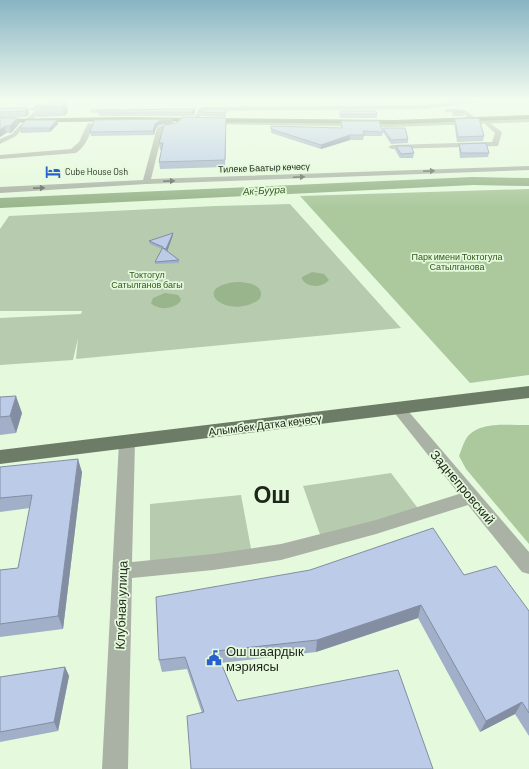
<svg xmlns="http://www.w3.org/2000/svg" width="529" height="769" font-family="Barlow,sans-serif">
<rect width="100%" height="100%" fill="#e5f9dc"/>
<path fill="#b7cbae" d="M290 204 401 328 76 359 78 338 73 360 0 365V318L81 314 82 311H0V229L9 216 215 206Z
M391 473 420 511 322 540 303 486Z
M241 495 252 554 150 567V504Z"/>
<path fill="#acc99e" d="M529 189V375L470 383 300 196Z
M529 425V544L466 469 459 456C461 451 463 444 466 439 478 420 510 426 529 425Z"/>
<path fill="#98b58b" d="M312 272 324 274 329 280C323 288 307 288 302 279V277Z
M236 282C243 282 262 283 261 295 261 299 256 302 253 303 223 317 191 287 236 282Z
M165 293 178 295 181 299 180 302C173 309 161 310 153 305L151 303 153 298Z"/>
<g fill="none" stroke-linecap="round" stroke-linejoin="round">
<path fill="#98b58b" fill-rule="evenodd" d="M529 118V122L391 127 206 124 203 122 206 120 391 123Z"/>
<path fill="#98b58b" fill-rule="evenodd" d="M473 177 529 178V186L473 185 0 208V198Z"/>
<path fill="#a9b2a5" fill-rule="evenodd" d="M466 100H483L480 102 425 109 204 111 197 121 192 120 200 108 202 107 425 105Z
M41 107 44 109 43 110 29 122H25V120L35 111 30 110V108Z
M118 109 120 110V112L92 113 89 111 92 109Z
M447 109 465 110 477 119 472 120 462 113 445 112 444 111Z
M178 122 181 124 177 128 163 130 151 179 529 166V170L146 184 0 193V187L143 180 157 128 160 126 173 125Z
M488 122 502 132 498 146 392 149 388 147 392 145 492 142 495 133 486 125 485 124Z
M88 123 93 124C90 135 86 146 76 153L0 159V155L71 149 79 142Z
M21 124 26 125 16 136 0 144V139L12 134Z
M398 403 403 405 529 552V574L522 572 468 505 376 534 281 560 213 570 132 578 128 769H102L119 442 121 438 127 436 133 438 135 442 132 562 213 554 281 544 376 520 459 494 393 411 391 408 393 405Z"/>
<path fill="#6d7c66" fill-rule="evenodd" d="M529 115V119L395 124 126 121 0 123V119L126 117 395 120Z
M529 386V398L0 464V450Z"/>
</g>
<path fill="#a1afc8" d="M66 102 68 112 64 116 37 117 35 107 47 104Z
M0 108H28L29 114 26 117 0 118Z
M195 109V113L193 116H99V112Z
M453 110 464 112V116H453L452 114Z
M340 111 377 114V118H340Z
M202 112 226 113V117L202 116Z
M0 118H17L19 124 11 133H6L0 137Z
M173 119V123L159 125 156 128 154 135 91 136 90 132Z
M455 119 484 136 483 141 457 142 454 123Z
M57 120 58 124 50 132 21 133 20 128Z
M341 121 383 132V128L408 139V143L391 144 383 132 382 136H364L363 140H350L321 149 271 133V129L341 128Z
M226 124 225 167 160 169 159 162 162 150H160L159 143Z
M459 144 489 153 488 157 460 158 459 149Z
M396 146 414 153 413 158H400L395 150Z
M173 233V235L167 251 179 260V263L155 264V262L162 249 150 244 149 241Z
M0 397 22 413 16 433 0 435Z
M0 467 82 472 63 629 0 637V570L18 568 30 508 0 512Z
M464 575 529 611V736L515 714 480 732 418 618 316 652 221 663 237 701 202 713 187 669 162 672 159 660Z
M65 667 69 676 58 731 0 742V677Z"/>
<path fill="#838ea2" d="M66 102 68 112 64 116 62 106Z
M28 108 29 114 26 117 25 111Z
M195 109V113L193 116 192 112Z
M17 118 19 124 11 133 10 126Z
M173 119V123L159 125 156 128 154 135 153 131 155 124 159 121Z
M57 120 58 124 50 132V128Z
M5 126 6 133 0 137V130Z
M350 135V140L321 149V145Z
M173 233V235L167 252 166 249Z
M16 396 22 413 16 433 10 416Z
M78 459 82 472 63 629 58 616Z
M421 605 418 618 316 652 317 640Z
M65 667 69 676 58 731 54 722Z
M522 702 515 714 480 732 486 721Z"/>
<path fill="#bbcbe8" stroke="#838ea2" d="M49 102H66L62 106 35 107 38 104H47Z
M0 108H28L25 111 0 112Z
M195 109 192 112H99L100 110Z
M204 109H226V113L202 112Z
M453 110 464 112H454Z
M340 111H376L377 114H340Z
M182 117 226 118 225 160 159 162 163 143H159L164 125 177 123Z
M0 118H17L10 126H5L0 130Z
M479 118 484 136 458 137 455 119Z
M173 119 159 121 155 124 153 131 90 132 94 120Z
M26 120H57L50 128H20Z
M341 121H379L383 132 363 131 364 135H350L321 145 271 129V126L342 128Z
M383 128H405L408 139 391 140Z
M486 143 489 153H461L459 144Z
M396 146H411L414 153 401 154Z
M173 233 166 249 163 248 179 260 155 262 163 247 149 241Z
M16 396 10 416 0 417V397Z
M78 459 58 616 0 624V570L18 568 32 495 0 498V467Z
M433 528 464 575 496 566 529 611V713L522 702 486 721 421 605 317 640 216 651 237 701 398 670 433 769H191L187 716 204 712 185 657 159 660 156 597 310 570Z
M65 667 54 722 0 732V677Z"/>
<defs><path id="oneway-solid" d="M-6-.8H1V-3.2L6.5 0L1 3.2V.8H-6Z"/></defs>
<g fill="#5d6559">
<use href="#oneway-solid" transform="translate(429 171) rotate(-2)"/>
<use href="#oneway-solid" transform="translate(299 177) rotate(-3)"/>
<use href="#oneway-solid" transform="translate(169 181) rotate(-2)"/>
<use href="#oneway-solid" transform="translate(39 188) rotate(-3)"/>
</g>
<linearGradient id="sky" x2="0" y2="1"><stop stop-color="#88b4c3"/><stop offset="0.48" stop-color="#f3fcef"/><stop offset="1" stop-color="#f3fcef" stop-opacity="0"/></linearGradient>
<rect width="529" height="208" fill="url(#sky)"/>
<defs>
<g id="hotel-bare" transform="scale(1.2)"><path d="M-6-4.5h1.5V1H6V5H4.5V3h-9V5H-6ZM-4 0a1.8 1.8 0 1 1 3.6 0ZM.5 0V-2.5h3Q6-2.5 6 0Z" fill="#2861cf" stroke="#e5f9dc" stroke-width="2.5" paint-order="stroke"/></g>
<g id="civic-bare" transform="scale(1.2)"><path d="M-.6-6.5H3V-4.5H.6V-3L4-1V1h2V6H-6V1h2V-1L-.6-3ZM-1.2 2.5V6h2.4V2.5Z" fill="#2861cf" stroke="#e5f9dc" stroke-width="2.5" paint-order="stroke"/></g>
</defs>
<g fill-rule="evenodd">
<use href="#hotel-bare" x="53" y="172"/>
<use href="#civic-bare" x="214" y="658"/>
</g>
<g text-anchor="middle" stroke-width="3.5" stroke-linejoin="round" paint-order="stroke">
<g font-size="9" fill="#1e261b" stroke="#e5f9dc">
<text transform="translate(264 168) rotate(-2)" y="3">Тилеке Баатыр көчөсү</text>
</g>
<g font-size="9" fill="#1e261b" stroke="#e5f9dc" text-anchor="start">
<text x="65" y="175">Cube House Osh</text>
</g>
<g font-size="9" fill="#31561b" stroke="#e5f9dc">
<text x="457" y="260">Парк имени Токтогула<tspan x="457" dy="10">Сатылганова</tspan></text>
<text x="147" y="278">Токтогул<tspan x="147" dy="10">Сатылганов багы</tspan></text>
</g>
<g font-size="10" font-style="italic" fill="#365c21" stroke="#e5f9dc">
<text transform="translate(264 190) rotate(-3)" y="4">Ак-Буура</text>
</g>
<g font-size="11" fill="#1e261b" stroke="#e5f9dc">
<text transform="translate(265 425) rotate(-7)" y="4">Алымбек Датка көчөсү</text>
</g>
<g font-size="13" fill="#1e261b" stroke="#e5f9dc">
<text transform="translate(463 487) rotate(50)" y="5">Заднепровский</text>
<text transform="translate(121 605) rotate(-88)" y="5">Клубная улица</text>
</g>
<g font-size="13" fill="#1e261b" stroke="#e5f9dc" text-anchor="start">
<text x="226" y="656">Ош шаардык<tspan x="226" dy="15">мэриясы</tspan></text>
</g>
<g font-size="23" font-weight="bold" fill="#1e261b" stroke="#e5f9dc">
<text x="272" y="503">Ош</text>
</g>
</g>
</svg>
